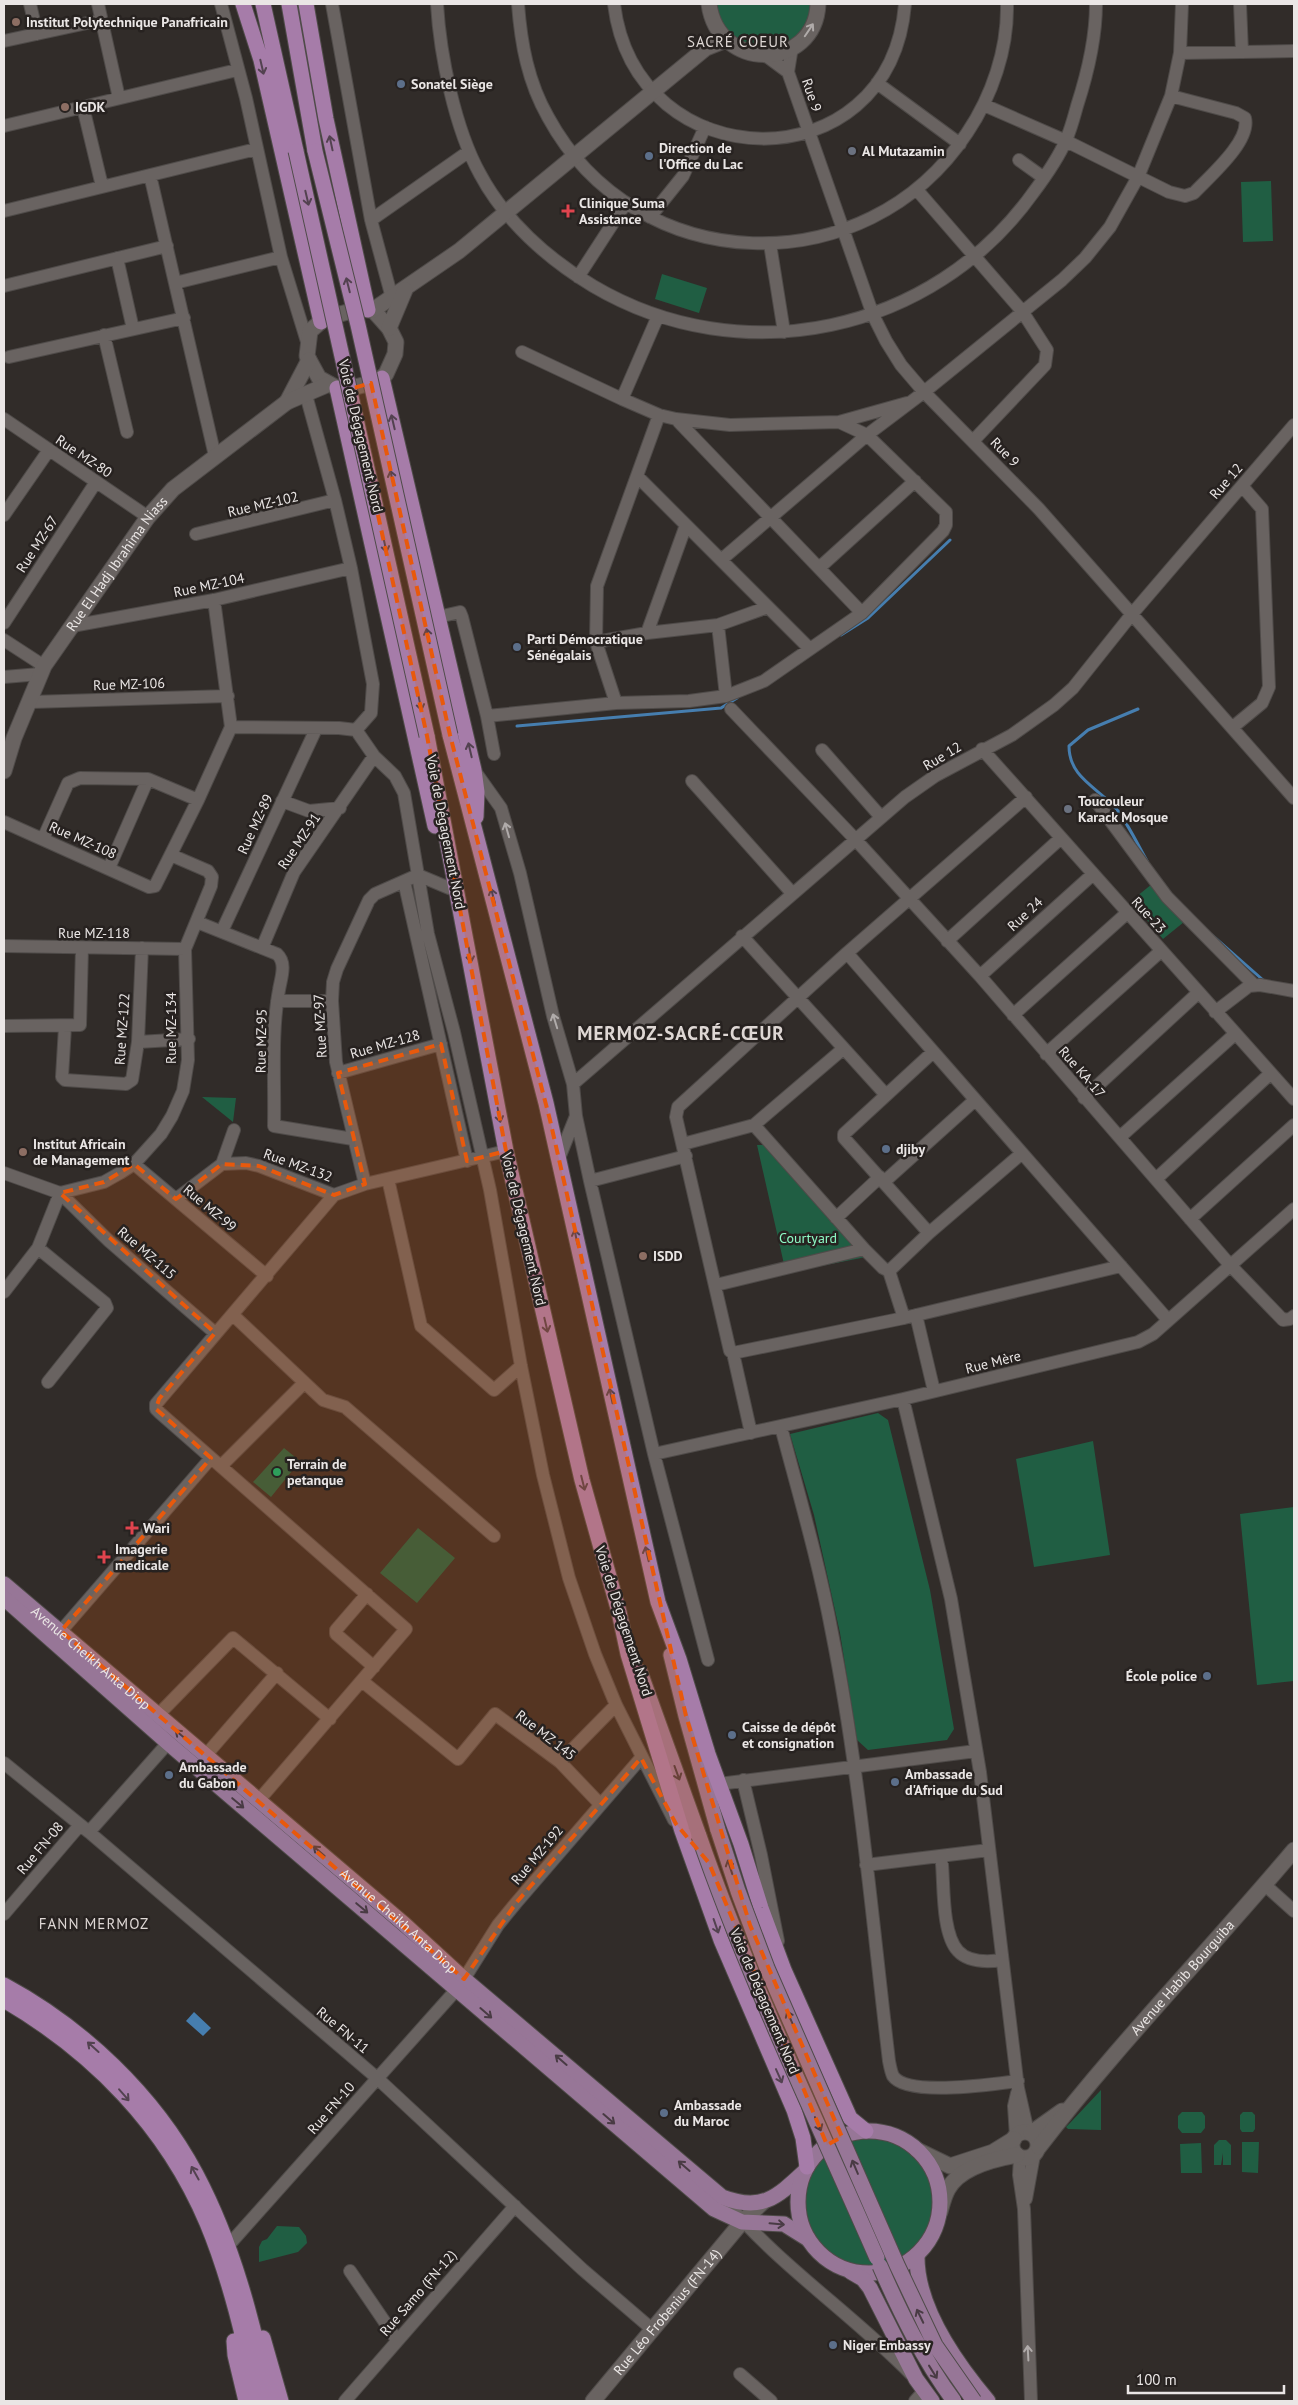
<svg xmlns="http://www.w3.org/2000/svg" width="1298" height="2405" font-family="'PT Sans',sans-serif">
<rect width="100%" height="100%" fill="#312c29"/>
<path fill="#205e43" d="M714 4H814L810 24 785 48 751 50 722 31Z
M1271 181 1273 241 1243 242 1241 182Z
M662 274 707 288 699 313 655 299Z
M1152 884 1184 922 1163 939 1131 901Z
M202 1097 236 1098 233 1122Z
M757 1145H766L866 1257 786 1273Z
M878 1413 888 1420 930 1590 954 1729 947 1740 868 1750 857 1740 840 1633 814 1515 790 1434Z
M1093 1441 1110 1555 1034 1567 1016 1459Z
M284 1448 300 1461 271 1497 253 1482Z
M1294 1507V1681L1257 1685 1240 1514Z
M418 1528 455 1558 417 1603 380 1573Z
M1101 2090V2130L1068 2129 1066 2127 1070 2123Z
M1182 2112H1202L1205 2116V2128L1201 2133H1182L1178 2128V2116Z
M1243 2112H1252L1255 2115V2129L1253 2132H1242L1240 2129V2115Z
M805 2202a64 64 0 1 1 128 0a64 64 0 1 1-128 0Z
M1219 2140H1226L1231 2145V2165H1223V2153L1221 2165H1214V2145Z
M1242 2142H1259L1258 2173 1242 2172Z
M1201 2143 1202 2173H1181L1180 2144Z
M277 2226 299 2227 306 2236 307 2243 298 2252 259 2262V2247L262 2241 267 2239Z"/>
<path fill="#467eaf" d="M194 2012 211 2028 203 2036 186 2021Z"/>
<g fill="none" stroke-linecap="round" stroke-linejoin="round">
<path stroke="#467eaf" stroke-width="3" d="M841 635 868 618 950 540
M1138 709 1088 730 1069 746C1069 779 1100 788 1118 811 1129 826 1138 845 1147 861
M517 726 721 708 737 698
M1212 935 1263 980"/>
<g stroke="#4f4b49" stroke-width="14">
<path id="minor" d="M30 4 37 34
M98 4 119 98
M221 4 246 98 281 257 308 345
M332 4 371 220 392 298
M437 4C440 55 455 129 480 174 505 221 548 259 593 286 742 374 933 333 1033 193 1045 177 1058 159 1066 140 1071 129 1074 117 1077 106 1088 72 1096 39 1096 4
M518 4C521 44 528 82 548 117 636 279 866 286 967 133 992 96 1008 49 1007 4
M614 4C636 181 890 186 905 4
M1240 4 1242 52
M4 41 101 20
M792 47 788 72 873 315 886 341 901 365 924 392 1039 509 1294 798
M1180 53 1294 51
M765 55 788 72
M877 83 960 144
M984 105 1066 141 1169 192 1185 196 1194 193C1210 176 1251 141 1245 118L1236 113 1171 96
M83 107 102 186
M4 126 237 70
M1019 160 1044 178
M150 175 215 456
M917 190 1022 311 1047 350 1045 365 973 441
M4 211 256 149
M650 217 683 176 705 127
M371 220 468 152
M770 244 784 332
M117 258 133 329
M578 277 626 203
M175 283 281 257
M4 286 167 246
M104 335 127 432
M9 357 184 318
M306 395 335 500 351 568 373 684 371 713 356 730
M622 399 658 316
M4 419 148 517
M676 419 862 613
M839 422 907 403
M638 477 810 649
M4 515 49 450
M196 534 335 500
M721 560 867 435 924 392 1062 280 1085 258 1110 227 1138 177 1171 96 1180 53 1182 4
M819 568 915 481
M438 617 460 612 462 617 487 716 494 754
M4 623 96 482
M718 625 726 696
M72 626 214 600 351 568
M647 633 686 525
M4 640 44 666
M596 642 647 633 718 625 768 607
M4 677 40 674
M31 702 228 696
M616 703 596 642 597 586 659 415
M731 709 855 839 980 976 1230 1265 1283 1320 1290 1319 1294 1316
M487 716 616 703 689 701 726 696 764 681 862 613 943 531 946 525V512L867 435 839 422 730 425 676 419 659 415 622 399 522 352
M231 727 339 728 356 730 374 756 395 776 404 793 428 934 454 1032 490 1190 521 1366 543 1475 569 1578 595 1654 616 1705 674 1820
M1233 727 1262 703 1269 687 1262 509 1242 486
M982 749 1294 1099
M822 750 881 817
M474 770 501 808 520 873 553 1016 573 1084 576 1116 590 1181 654 1454 708 1660
M692 781 792 893
M1095 800 1167 897 1254 985
M282 801 309 811 340 808
M4 822 149 887 155 886 198 800 231 727 214 600
M43 839 68 783 80 778 148 779 198 800
M109 868 148 779
M404 881 467 1161
M197 922 277 954C287 963 281 978 279 990 271 1032 275 1083 274 1126L353 1139
M222 931 316 729
M742 936 886 1095
M947 941 1061 838
M4 946 185 949
M262 948 294 872 374 756
M847 953 1168 1320
M980 976 1092 875
M277 1001H332
M1215 1012 1249 986 1260 985 1294 991
M1013 1015 1127 913
M4 1026 80 1025 82 948
M65 1027 62 1077 65 1080 126 1084 132 1080 138 1042 142 948
M138 1042 189 1039
M1046 1054 1161 951
M338 1073 441 1044
M573 1084 905 797 935 776 1012 735 1054 705 1073 688 1132 614 1294 425
M1084 1098 1198 993
M754 1125 864 1249 883 1268 889 1271
M1120 1137 1235 1034
M683 1144 754 1125 843 1049
M559 1158 576 1116
M134 1164 267 1276
M222 1164 246 1163 259 1166 334 1195
M4 1173 60 1193 104 1182 120 1173 134 1164 161 1134 172 1116 183 1091 188 1060 185 949 211 886 212 877 208 871 171 855
M388 1179 421 1326 494 1390 521 1366
M1156 1179 1270 1074
M590 1181 686 1156
M885 1181 975 1100
M365 1184 336 1062 332 1001 333 982 337 969 369 900 375 894 418 875 449 888
M176 1199 222 1164 234 1130
M836 1218 880 1177
M1190 1219 1294 1125
M929 1233 844 1138V1134L933 1052
M38 1248 105 1303 107 1308 48 1382
M716 1285 864 1249
M4 1292 38 1248 60 1193 109 1241 215 1333
M233 1315 323 1400 345 1407 494 1536
M916 1315 934 1391
M904 1318 889 1271 929 1233 1021 1154
M733 1353 904 1318 1121 1266
M903 1399 951 1599 963 1671 980 1772 1018 2088 1028 2132
M781 1427C799 1495 819 1563 832 1633 860 1774 872 1918 889 2061 890 2066 891 2072 893 2076 907 2097 994 2084 1018 2081
M751 1433 733 1353 730 1351 676 1117 678 1107 847 953 1026 797
M654 1454 903 1399 1138 1342 1153 1334 1294 1209
M221 1466 303 1384
M367 1594 336 1630V1634L374 1667
M61 1631 211 1458
M362 1681 458 1759 495 1714 560 1762 600 1804
M158 1715 233 1638 330 1719
M206 1755 277 1673
M560 1762 616 1705
M4 1763 89 1832 377 2078 582 2269 653 2330
M743 1780 761 1855 778 1941
M719 1784 976 1751
M259 1800 406 1629 160 1413 156 1409V1404L334 1195 365 1184 506 1151
M89 1832 168 1743
M942 1864C944 1887 942 1934 958 1951 969 1963 988 1962 1002 1960
M866 1865 989 1850
M1265 1885 1294 1911
M4 1914 80 1825
M464 1979 498 1925 516 1903 641 1758
M1016 2136 1014 2106 1017 2093
M1020 2157 1019 2175 1024 2209 1031 2401
M722 2197C777 2264 850 2312 911 2374
M1026 2199 1034 2155
M227 2247 457 1989
M350 2271 397 2340
M740 2374 771 2401
M345 2401 515 2206
M915 2401 924 2391"/>
</g>
<g stroke="#4f4b49" stroke-width="17">
<g id="tertiary">
<path d="M709 4C718 72 815 71 818 4"/>
<path d="M359 309 373 310 389 328 396 342 395 354 386 374 378 381 348 389 337 388 319 378 307 356 310 331 325 318Z"/>
<path d="M373 310 459 251 706 48 726 40"/>
<path d="M389 328 405 290"/>
<path d="M287 402 309 360"/>
<path id="s1" d="M4 771 14 738 44 666 148 517 173 489 287 402 329 384"/>
</g>
</g>
<g stroke="#4f4b49" stroke-width="17">
<g id="secondary">
<circle cx="1025" cy="2145" r="13"/>
<path d="M1031 2133 1062 2111"/>
<path id="s2" d="M1039 2147C1118 2044 1210 1950 1294 1850"/>
<path d="M917 2150 950 2166 993 2152 1014 2139"/>
<path d="M940 2212C942 2205 944 2196 948 2189 960 2167 994 2159 1017 2155"/>
<path id="s3" d="M593 2401 742 2222 763 2202"/>
</g>
</g>
<g stroke="#4f4b49" stroke-width="17">
<g id="primary">
<path id="s4" d="M4 1584 404 1924 464 1979 722 2197C761 2212 776 2198 804 2172"/>
<path d="M4 1598 168 1743 714 2209 742 2222 784 2224 808 2239"/>
<path d="M671 1655 686 1716 718 1830"/>
<path d="M640 1672 699 1836"/>
<circle cx="869" cy="2202" r="71"/>
<path d="M917 2255C916 2306 956 2363 988 2401"/>
<path d="M851 2272 863 2279 870 2288 916 2379 932 2401"/>
</g>
</g>
<g stroke="#4f4b49" stroke-width="17">
<path id="trunk" d="M243 4 261 60 321 322
M263 4 296 151
M289 4 315 151
M306 4 326 119 368 310
M382 378 474 770 477 792 476 817
M337 388 435 826
M450 735 546 1103 658 1602 679 1659 708 1754 741 1844 761 1908 784 1970 850 2118 866 2131
M427 736 506 1151 582 1480 619 1612 628 1654 682 1831 721 1940 794 2110 803 2138 807 2167
M4 1985C82 2027 154 2095 196 2174 233 2244 254 2324 269 2401
M4 2000C93 2052 166 2126 207 2223 230 2278 245 2343 257 2401
M263 2338 281 2401
M234 2341 235 2355 246 2401"/>
</g>
<use href="#minor" stroke="#696361" stroke-width="12"/>
<use href="#tertiary" stroke="#696361" stroke-width="15"/>
<use href="#secondary" stroke="#696361" stroke-width="15"/>
<use href="#primary" stroke="#977697" stroke-width="15"/>
<use href="#trunk" stroke="#a67ca9" stroke-width="15"/>
<g stroke="#4f4b49" stroke-width="17" stroke-linecap="butt">
<path id="primary-bridge" d="M718 1830 738 1891 767 1968 897 2265 935 2345 974 2401
M699 1836C749 1980 816 2118 877 2258
M880 2266C901 2314 923 2359 954 2401"/>
</g>
<g stroke="#4f4b49" stroke-width="17" stroke-linecap="butt">
<path id="trunk-bridge" d="M296 151 427 736
M315 151 358 325 450 735"/>
</g>
<use href="#primary-bridge" stroke="#977697" stroke-width="15"/>
<use href="#trunk-bridge" stroke="#a67ca9" stroke-width="15"/>
</g>
<defs><path id="oneway-shaft" d="M-6 0H5M1.5-3L5.5 0L1.5 3" fill="none" stroke-width="1.6" stroke-linecap="round" stroke-linejoin="round" transform="scale(1.25)"/></defs>
<g stroke="#b0abaa">
<use href="#oneway-shaft" transform="translate(809 30) rotate(-56)"/>
<use href="#oneway-shaft" transform="translate(507 830) rotate(-106)"/>
<use href="#oneway-shaft" transform="translate(555 1021) rotate(-107)"/>
<use href="#oneway-shaft" transform="translate(1028 2353) rotate(-93)"/>
</g>
<g stroke="#534250">
<use href="#oneway-shaft" transform="translate(262 67) rotate(77)"/>
<use href="#oneway-shaft" transform="translate(331 143) rotate(-102)"/>
<use href="#oneway-shaft" transform="translate(307 198) rotate(77)"/>
<use href="#oneway-shaft" transform="translate(348 285) rotate(-104)"/>
<use href="#oneway-shaft" transform="translate(393 422) rotate(-103)"/>
<use href="#oneway-shaft" transform="translate(392 478) rotate(-103)"/>
<use href="#oneway-shaft" transform="translate(385 545) rotate(78)"/>
<use href="#oneway-shaft" transform="translate(428 636) rotate(-102)"/>
<use href="#oneway-shaft" transform="translate(420 703) rotate(78)"/>
<use href="#oneway-shaft" transform="translate(470 750) rotate(-103)"/>
<use href="#oneway-shaft" transform="translate(493 896) rotate(-105)"/>
<use href="#oneway-shaft" transform="translate(470 955) rotate(81)"/>
<use href="#oneway-shaft" transform="translate(499 1115) rotate(79)"/>
<use href="#oneway-shaft" transform="translate(576 1237) rotate(-102)"/>
<use href="#oneway-shaft" transform="translate(546 1325) rotate(77)"/>
<use href="#oneway-shaft" transform="translate(611 1396) rotate(-102)"/>
<use href="#oneway-shaft" transform="translate(583 1483) rotate(76)"/>
<use href="#oneway-shaft" transform="translate(647 1554) rotate(-103)"/>
<use href="#oneway-shaft" transform="translate(716 1926) rotate(71)"/>
<use href="#oneway-shaft" transform="translate(93 2047) rotate(-138)"/>
<use href="#oneway-shaft" transform="translate(779 2076) rotate(66)"/>
<use href="#oneway-shaft" transform="translate(124 2095) rotate(49)"/>
<use href="#oneway-shaft" transform="translate(195 2173) rotate(-119)"/>
</g>
<g stroke="#493b44">
<use href="#oneway-shaft" transform="translate(181 1735) rotate(-140)"/>
<use href="#oneway-shaft" transform="translate(677 1773) rotate(70)"/>
<use href="#oneway-shaft" transform="translate(238 1803) rotate(40)"/>
<use href="#oneway-shaft" transform="translate(319 1851) rotate(-139)"/>
<use href="#oneway-shaft" transform="translate(730 1867) rotate(-108)"/>
<use href="#oneway-shaft" transform="translate(362 1908) rotate(40)"/>
<use href="#oneway-shaft" transform="translate(486 2013) rotate(41)"/>
<use href="#oneway-shaft" transform="translate(790 2018) rotate(-114)"/>
<use href="#oneway-shaft" transform="translate(561 2060) rotate(-139)"/>
<use href="#oneway-shaft" transform="translate(609 2119) rotate(41)"/>
<use href="#oneway-shaft" transform="translate(818 2124) rotate(66)"/>
<use href="#oneway-shaft" transform="translate(684 2166) rotate(-139)"/>
<use href="#oneway-shaft" transform="translate(855 2167) rotate(-113)"/>
<use href="#oneway-shaft" transform="translate(777 2224) rotate(5)"/>
<use href="#oneway-shaft" transform="translate(920 2316) rotate(-116)"/>
<use href="#oneway-shaft" transform="translate(933 2372) rotate(58)"/>
</g>
<path fill="#e8590c" fill-opacity="0.2" stroke="#e8590c" stroke-width="4" stroke-dasharray="10 6" stroke-linejoin="round" d="M371 383 450 735 550 1120 686 1716 750 1925 842 2137 827 2145 709 1863 676 1824 641 1758 516 1903 464 1979 61 1631 211 1458 156 1409 159 1399 215 1333 60 1193 104 1182 134 1164 176 1199 222 1164 259 1166 334 1195 365 1184 338 1073 441 1044 467 1161 506 1151 427 736 350 389Z"/>
<g fill="#8d6e63" stroke="#272220" stroke-width="2">
<circle cx="16" cy="22" r="5"/>
<circle cx="65" cy="107" r="5"/>
<circle cx="23" cy="1152" r="5"/>
<circle cx="643" cy="1256" r="5"/>
</g>
<g fill="#5c6f8a" stroke="#272220" stroke-width="2">
<circle cx="401" cy="84" r="5"/>
<circle cx="649" cy="156" r="5"/>
<circle cx="517" cy="647" r="5"/>
<circle cx="886" cy="1149" r="5"/>
<circle cx="1207" cy="1676" r="5"/>
<circle cx="732" cy="1735" r="5"/>
<circle cx="169" cy="1775" r="5"/>
<circle cx="895" cy="1782" r="5"/>
<circle cx="664" cy="2113" r="5"/>
<circle cx="833" cy="2345" r="5"/>
</g>
<g fill="#6b7280" stroke="#272220" stroke-width="2">
<circle cx="852" cy="151" r="5"/>
<circle cx="1068" cy="809" r="5"/>
</g>
<g fill="#e0444e" stroke="#272220" stroke-width="2">
<path d="M565.5 203.5h5v5h5v5h-5v5h-5v-5h-5v-5h5z"/>
<path d="M129.5 1520.5h5v5h5v5h-5v5h-5v-5h-5v-5h5z"/>
<path d="M101.5 1549.5h5v5h5v5h-5v5h-5v-5h-5v-5h5z"/>
</g>
<circle fill="#2e9e5b" stroke="#272220" stroke-width="2" cx="277" cy="1472" r="5"/>
<g text-anchor="middle" stroke-width="5" stroke-linejoin="round" paint-order="stroke">
<g font-size="14" font-weight="bold" fill="#eae6e5" stroke="#272220" text-anchor="start">
<text x="26" y="27">Institut Polytechnique Panafricain</text>
<text x="411" y="89">Sonatel Siège</text>
<text x="75" y="112">IGDK</text>
<text x="659" y="153">Direction de<tspan x="659" dy="16">l'Office du Lac</tspan></text>
<text x="862" y="156">Al Mutazamin</text>
<text x="579" y="208">Clinique Suma<tspan x="579" dy="16">Assistance</tspan></text>
<text x="527" y="644">Parti Démocratique<tspan x="527" dy="16">Sénégalais</tspan></text>
<text x="1078" y="806">Toucouleur<tspan x="1078" dy="16">Karack Mosque</tspan></text>
<text x="33" y="1149">Institut Africain<tspan x="33" dy="16">de Management</tspan></text>
<text x="896" y="1154">djiby</text>
<text x="653" y="1261">ISDD</text>
<text x="287" y="1469">Terrain de<tspan x="287" dy="16">petanque</tspan></text>
<text x="143" y="1533">Wari</text>
<text x="115" y="1554">Imagerie<tspan x="115" dy="16">medicale</tspan></text>
<text x="1197" y="1681" text-anchor="end">École police</text>
<text x="742" y="1732">Caisse de dépôt<tspan x="742" dy="16">et consignation</tspan></text>
<text x="179" y="1772">Ambassade<tspan x="179" dy="16">du Gabon</tspan></text>
<text x="905" y="1779">Ambassade<tspan x="905" dy="16">d'Afrique du Sud</tspan></text>
<text x="674" y="2110">Ambassade<tspan x="674" dy="16">du Maroc</tspan></text>
<text x="843" y="2350">Niger Embassy</text>
</g>
<g font-size="14" fill="#eae6e5" stroke="#272220">
<text transform="translate(812 95) rotate(71)" y="5">Rue 9</text>
<text transform="translate(361 436) rotate(77)" y="5">Voie de Dégagement Nord</text>
<text transform="translate(1005 452) rotate(46)" y="5">Rue 9</text>
<text transform="translate(84 456) rotate(34)" y="5">Rue MZ-80</text>
<text transform="translate(1226 481) rotate(-49)" y="5">Rue 12</text>
<text transform="translate(263 504) rotate(-13)" y="5">Rue MZ-102</text>
<text transform="translate(37 544) rotate(-57)" y="5">Rue MZ-67</text>
<text dy="5" stroke="none"><textPath href="#s1" startOffset="238">Rue El Hadj Ibrahima Niass</textPath></text>
<text transform="translate(209 585) rotate(-12)" y="5">Rue MZ-104</text>
<text transform="translate(129 684) rotate(-2)" y="5">Rue MZ-106</text>
<text transform="translate(942 756) rotate(-31)" y="5">Rue 12</text>
<text transform="translate(255 824) rotate(-65)" y="5">Rue MZ-89</text>
<text transform="translate(446 832) rotate(79)" y="5">Voie de Dégagement Nord</text>
<text transform="translate(83 840) rotate(24)" y="5">Rue MZ-108</text>
<text transform="translate(299 841) rotate(-56)" y="5">Rue MZ-91</text>
<text transform="translate(1025 914) rotate(-43)" y="5">Rue 24</text>
<text transform="translate(1149 915) rotate(48)" y="5">Rue-23</text>
<text x="94" y="938">Rue MZ-118</text>
<text transform="translate(320 1026) rotate(-93)" y="5">Rue MZ-97</text>
<text transform="translate(171 1028) rotate(-90)" y="5">Rue MZ-134</text>
<text transform="translate(122 1029) rotate(-86)" y="5">Rue MZ-122</text>
<text transform="translate(261 1041) rotate(-89)" y="5">Rue MZ-95</text>
<text transform="translate(385 1044) rotate(-16)" y="5">Rue MZ-128</text>
<text transform="translate(1082 1072) rotate(49)" y="5">Rue KA-17</text>
<text transform="translate(298 1165) rotate(20)" y="5">Rue MZ-132</text>
<text transform="translate(210 1208) rotate(40)" y="5">Rue MZ-99</text>
<text transform="translate(524 1229) rotate(77)" y="5">Voie de Dégagement Nord</text>
<text transform="translate(147 1253) rotate(41)" y="5">Rue MZ-115</text>
<text transform="translate(993 1362) rotate(-14)" y="5">Rue Mère</text>
<text transform="translate(624 1621) rotate(72)" y="5">Voie de Dégagement Nord</text>
<text dy="5" stroke="none"><textPath href="#s4" startOffset="114">Avenue Cheikh Anta Diop</textPath></text>
<text transform="translate(546 1735) rotate(38)" y="5">Rue MZ 145</text>
<text transform="translate(40 1848) rotate(-50)" y="5">Rue FN-08</text>
<text transform="translate(537 1855) rotate(-50)" y="5">Rue MZ-192</text>
<text dy="5" stroke="none"><textPath href="#s4" startOffset="519">Avenue Cheikh Anta Diop</textPath></text>
<text dy="5" stroke="none"><textPath href="#s2" startOffset="222">Avenue Habib Bourguiba</textPath></text>
<text transform="translate(765 2001) rotate(67)" y="5">Voie de Dégagement Nord</text>
<text transform="translate(343 2030) rotate(40)" y="5">Rue FN-11</text>
<text transform="translate(331 2108) rotate(-49)" y="5">Rue FN-10</text>
<text transform="translate(418 2293) rotate(-49)" y="5">Rue Samo (FN-12)</text>
<text dy="5" stroke="none"><textPath href="#s3" startOffset="116">Rue Léo Frobenius (FN-14)</textPath></text>
</g>
<g font-size="14" fill="#8efbc6" stroke="#272220">
<text x="808" y="1243">Courtyard</text>
</g>
<g font-size="15" letter-spacing="1" fill="#ded7d4" stroke="#272220">
<text x="738" y="47">SACRÉ COEUR</text>
<text x="94" y="1929">FANN MERMOZ</text>
</g>
<g font-size="19" font-weight="bold" letter-spacing="1" fill="#ded7d4" stroke="#272220">
<text x="681" y="1040">MERMOZ-SACRÉ-CŒUR</text>
</g>
</g>
<rect width="1298" height="2405" fill="none" stroke="#eae6e5" stroke-width="10"/>
<path d="M1128 2385v8h156v-8" fill="none" stroke="#eae6e5" stroke-width="2.5"/>
<text x="1136" y="2385" font-size="15" fill="#eae6e5" stroke="#272220" stroke-width="4" paint-order="stroke">100 m</text>
</svg>
